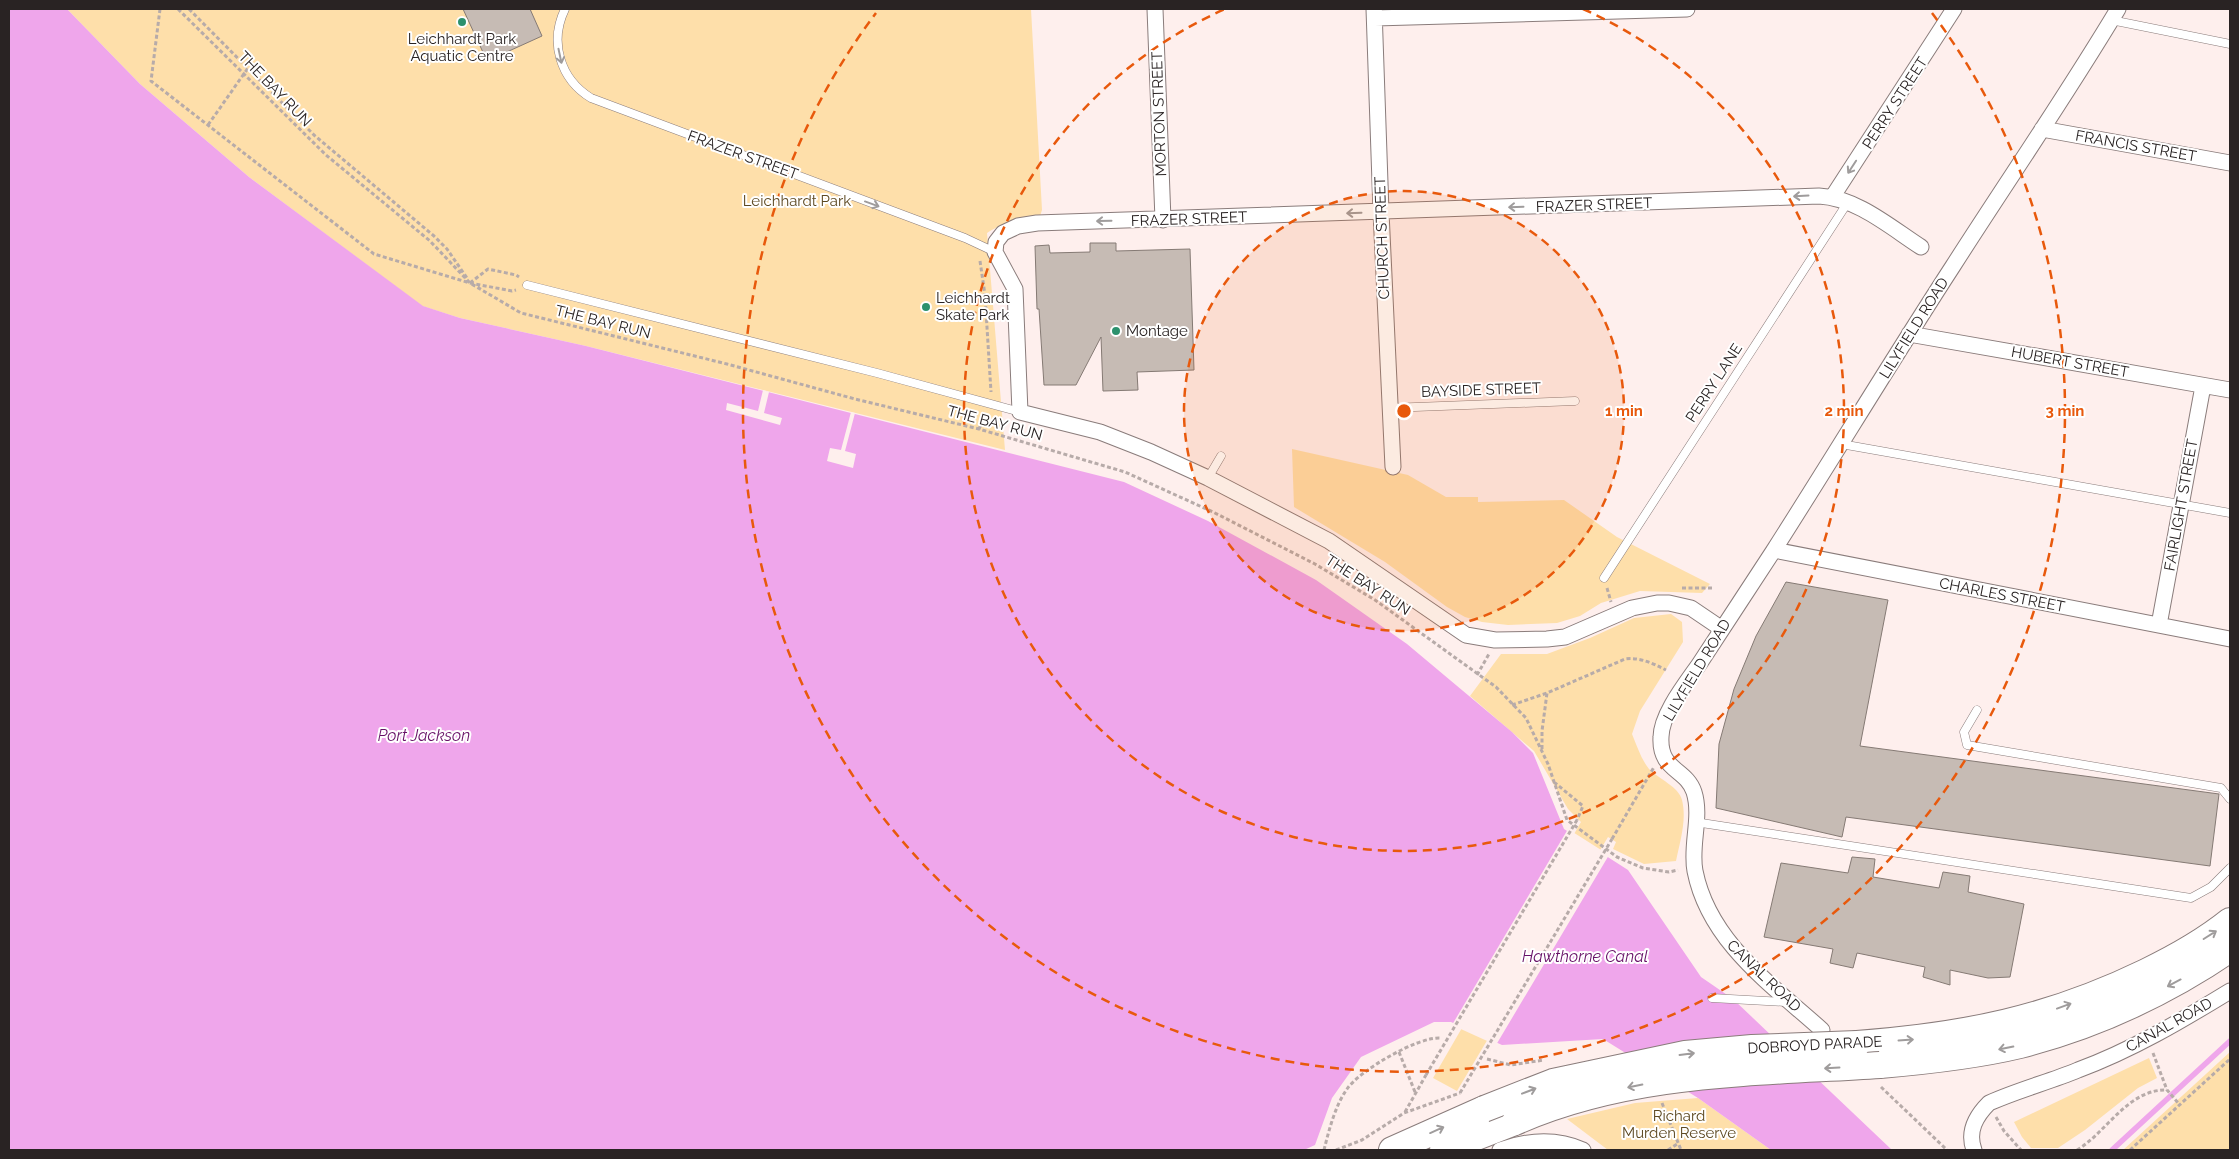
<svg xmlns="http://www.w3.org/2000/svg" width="2239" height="1159" font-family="Raleway,sans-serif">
<rect width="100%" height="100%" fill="#feefed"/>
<path fill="#fedfaa" d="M67 9H1031L1042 210 1040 216C1019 218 1004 222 987 233L1005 450 586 346 460 318 422 306 249 177 140 84Z
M1292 449 1408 475 1446 497H1478V502L1564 500 1617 537 1710 584 1702 593 1640 591 1601 603 1580 616 1557 623 1508 625 1482 622 1465 617 1447 607 1385 562 1294 507Z
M1671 614 1682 622 1683 642 1640 711 1632 734C1637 746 1641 759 1649 769 1659 779 1679 787 1682 800 1687 820 1680 841 1676 861L1644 864 1613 849 1616 842 1608 837 1457 1091 1433 1078 1581 822 1568 809 1534 751 1470 696 1501 654H1547L1590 638 1634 618Z
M2230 1052V1150H2123Z
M2149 1058 2157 1078 2138 1088 2085 1130 2058 1148H2031L2022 1137 2014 1122Z
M1698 1098 1771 1150H1608L1567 1119 1635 1103Z"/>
<path fill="#efa6eb" d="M9 9H67L140 84 249 177 423 306 460 318 586 346 1124 482 1208 521 1316 580 1407 644 1512 732 1533 753 1564 829 1628 870 1701 977 1733 999 1892 1150H1771L1698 1098 1603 1039 1502 1045 1451 1022H1434L1361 1057 1332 1098 1315 1145 1304 1150H9Z"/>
<path fill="#feefed" d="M763 390 769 392 764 413 782 418 780 425 726 410 727 403 758 411Z
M851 412 855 413 845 451 856 454 853 468 827 461 830 448 841 450Z
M1568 829 1609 855 1496 1045 1452 1025Z"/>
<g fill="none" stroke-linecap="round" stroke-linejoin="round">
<path stroke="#efa6eb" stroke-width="5.5" d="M2112 1150 2230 1041"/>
</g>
<path fill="#c6bbb4" stroke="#857a74" d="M463 9H530L542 36 487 61Z
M1090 243H1116V251L1190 249 1194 370 1137 372 1138 390 1103 391 1101 337 1076 385H1044L1039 309H1037L1035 246 1049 245 1050 253 1090 252Z
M1786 582 1888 600 1860 746 2219 794 2210 866 1846 817 1842 837 1716 808 1719 744 1734 689 1756 636Z
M1852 857 1875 859 1873 877 1939 888 1943 872 1970 876 1968 892 2024 904 2010 977 1988 978 1950 970V985L1923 977 1925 967 1857 953 1853 968 1830 963 1833 949 1764 937 1781 863 1848 873Z"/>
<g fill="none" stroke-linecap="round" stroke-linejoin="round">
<g stroke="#8a7c7b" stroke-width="9">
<path id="lane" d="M565 9C549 42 560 79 591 98L965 238 995 252
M2111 20 2230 44
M527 285 877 373 1020 412
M1389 408 1575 401
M1841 444 2230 513
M1208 478 1221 456
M1604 578 1848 202
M1977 710 1964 732 1967 745 2221 788 2230 799
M1695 822 2191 898 2211 887 2230 868
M1712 998 1786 1002"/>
</g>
<g stroke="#8a7c7b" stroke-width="17">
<path id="street" d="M1155 9 1163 220
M1374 9 1381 212 1393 467
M1375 18 1687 9
M2042 129 2230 163
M1833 196 1954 9
M1909 334 2230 390
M1774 550 2230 639
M2159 625 2203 386
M1722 629 1691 608 1669 603H1657L1632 608 1565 637 1547 639 1495 640 1466 635 1329 541 1208 478 1151 452 1100 432 1020 412 1015 289 995 252 996 242 1003 233 1018 226 1037 223 1819 196C1857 198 1890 227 1921 247
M1822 1030C1772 985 1709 942 1695 871 1690 846 1702 817 1694 792 1686 768 1659 771 1661 737 1661 714 1687 682 1700 663 1725 625 1749 588 1774 550 1834 456 1892 360 1953 266 2008 180 2066 96 2118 9
M1500 1150C1528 1140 1556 1138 1583 1150
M1974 1150C1967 1131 1976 1116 1989 1103 2018 1090 2049 1082 2078 1070 2132 1050 2181 1021 2230 991"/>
</g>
<g stroke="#8a7c7b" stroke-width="28">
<path id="highway" d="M1857 1044C1964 1036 2049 1019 2146 972 2175 958 2205 941 2230 921
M1880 1065C1927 1061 1974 1056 2020 1045 2094 1026 2167 992 2230 949
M1392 1150 1484 1109
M1443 1150 1515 1122"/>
</g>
<path stroke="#b7aba9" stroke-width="3" stroke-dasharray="4 2.5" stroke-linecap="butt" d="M160 9 151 81 374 254 470 283 512 291 516 290
M178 9 326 155 430 241 470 283 521 313 727 364 855 399 979 429 1125 472 1213 512 1315 564 1375 600 1496 687 1526 718 1548 764 1567 820 1617 857 1643 868 1669 872 1678 870
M189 9 314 135 434 236 447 249 467 278
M208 125 248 68
M980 261 985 295 991 392
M470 283 488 269 516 275 519 277
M979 429 986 414
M1607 588 1611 602
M1682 588H1714
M1477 675 1489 654
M1512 705 1547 693 1625 659C1640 657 1652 663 1666 670
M1542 749V731L1547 693
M1554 782 1583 806 1577 820
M1612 839 1654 767
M1399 1052 1415 1092
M2153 1053 2167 1090 2180 1105
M1487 1059 1511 1065 1544 1060
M1881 1087 1947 1150
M1662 1103 1681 1150
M1405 1112 1426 1075
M1996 1117 2004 1131 2021 1150
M1324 1150C1329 1130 1335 1106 1347 1089 1360 1070 1419 1036 1441 1038
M1336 1150 1362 1140 1404 1113 1460 1093
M1668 1150 1677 1144
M2077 1150C2107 1132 2128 1089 2167 1090
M2130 1150 2230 1059"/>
<use href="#lane" stroke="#fff" stroke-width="8"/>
<use href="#street" stroke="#fff" stroke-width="15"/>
<use href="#highway" stroke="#fff" stroke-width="26"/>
<g stroke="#8a7c7b" stroke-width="28" stroke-linecap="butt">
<path id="highway-bridge" d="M1484 1109 1553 1082 1685 1054 1752 1048 1857 1044
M1515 1122C1629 1071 1758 1073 1880 1065"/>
</g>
<path stroke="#b7aba9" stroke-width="3" stroke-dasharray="4 2.5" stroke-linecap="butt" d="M1426 1075 1577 820
M1460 1093 1612 839"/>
<use href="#highway-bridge" stroke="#fff" stroke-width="26"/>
</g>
<defs><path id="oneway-shaft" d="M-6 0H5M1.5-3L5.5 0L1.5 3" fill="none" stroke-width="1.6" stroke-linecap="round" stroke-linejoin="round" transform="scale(1.25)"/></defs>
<g stroke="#9f9c9c">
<use href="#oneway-shaft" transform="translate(560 56) rotate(78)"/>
<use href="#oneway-shaft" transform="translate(1852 167) rotate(123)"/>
<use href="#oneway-shaft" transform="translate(1801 196) rotate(177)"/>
<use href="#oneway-shaft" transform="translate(872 204) rotate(20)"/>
<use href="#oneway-shaft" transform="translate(1516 207) rotate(178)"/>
<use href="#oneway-shaft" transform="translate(1354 213) rotate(178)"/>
<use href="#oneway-shaft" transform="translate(1104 221) rotate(179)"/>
<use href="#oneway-shaft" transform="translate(2210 935) rotate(-32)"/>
<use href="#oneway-shaft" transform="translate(2174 983) rotate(152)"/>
<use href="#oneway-shaft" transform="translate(2064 1006) rotate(-20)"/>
<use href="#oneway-shaft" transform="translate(1906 1040) rotate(-4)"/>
<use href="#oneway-shaft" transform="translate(2006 1048) rotate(169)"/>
<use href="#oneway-shaft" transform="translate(1687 1054) rotate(-7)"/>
<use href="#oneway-shaft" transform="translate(1832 1068) rotate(177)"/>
<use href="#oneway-shaft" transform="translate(1635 1086) rotate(169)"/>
<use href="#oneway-shaft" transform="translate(1529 1091) rotate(-21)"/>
<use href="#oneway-shaft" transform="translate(1437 1130) rotate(-24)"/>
</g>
<circle cx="1404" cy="411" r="220" fill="#e8590c" fill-opacity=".12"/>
<g fill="none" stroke="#e8590c" stroke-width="2.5" stroke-dasharray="9 6">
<circle cx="1404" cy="411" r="220"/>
<path d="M1583 9A440 440 0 1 1 1225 9"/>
<path d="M1932 13A661 661 0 1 1 876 13"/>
</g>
<g fill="#2c916d" stroke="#fff" stroke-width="2">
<circle cx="462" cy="22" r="5"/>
<circle cx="926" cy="307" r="5"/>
<circle cx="1116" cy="331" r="5"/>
</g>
<g text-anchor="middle" stroke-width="4" stroke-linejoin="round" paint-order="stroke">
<g font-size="15" fill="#292323" stroke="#fff" text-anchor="start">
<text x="462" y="44" text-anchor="middle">Leichhardt Park<tspan x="462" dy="17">Aquatic Centre</tspan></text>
<text x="936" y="303">Leichhardt<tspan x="936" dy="17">Skate Park</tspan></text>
<text x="1126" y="336">Montage</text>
</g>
<g font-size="15" fill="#292323" stroke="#fff">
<text transform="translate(275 89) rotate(46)" y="5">THE BAY RUN</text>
<text transform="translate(1895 103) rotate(-57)" y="5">PERRY STREET</text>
<text transform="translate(1159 114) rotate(-92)" y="5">MORTON STREET</text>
<text transform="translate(2136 146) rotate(10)" y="5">FRANCIS STREET</text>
<text transform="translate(743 155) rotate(20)" y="5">FRAZER STREET</text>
<text transform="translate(1594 205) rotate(-2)" y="5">FRAZER STREET</text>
<text transform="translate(1189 219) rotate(-2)" y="5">FRAZER STREET</text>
<text transform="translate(1382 238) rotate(-92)" y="5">CHURCH STREET</text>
<text transform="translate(603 322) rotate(14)" y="5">THE BAY RUN</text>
<text transform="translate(1914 328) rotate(-58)" y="5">LILYFIELD ROAD</text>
<text transform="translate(2070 362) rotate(10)" y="5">HUBERT STREET</text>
<text transform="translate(1714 383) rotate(-57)" y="5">PERRY LANE</text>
<text transform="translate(1481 390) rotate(-2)" y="5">BAYSIDE STREET</text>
<text transform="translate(995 423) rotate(15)" y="5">THE BAY RUN</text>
<text transform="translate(2181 505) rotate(-80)" y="5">FAIRLIGHT STREET</text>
<text transform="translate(1368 585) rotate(33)" y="5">THE BAY RUN</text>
<text transform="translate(2002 595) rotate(11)" y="5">CHARLES STREET</text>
<text transform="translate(1697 670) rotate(-59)" y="5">LILYFIELD ROAD</text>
<text transform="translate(1764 976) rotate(44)" y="5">CANAL ROAD</text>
<text transform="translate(2169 1025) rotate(-29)" y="5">CANAL ROAD</text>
<text transform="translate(1815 1045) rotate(-3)" y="5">DOBROYD PARADE</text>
</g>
<g font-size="15" fill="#5d4922" stroke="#fff">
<text x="797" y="206">Leichhardt Park</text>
<text x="1679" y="1121">Richard<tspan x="1679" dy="17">Murden Reserve</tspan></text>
</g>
<g font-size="16" font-style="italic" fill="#671167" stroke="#fff">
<text x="424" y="741">Port Jackson</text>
<text x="1585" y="962">Hawthorne Canal</text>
</g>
</g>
<circle cx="1404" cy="411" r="8" fill="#e8590c" stroke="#fff" stroke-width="2.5"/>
<g font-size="15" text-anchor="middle" font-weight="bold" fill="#e8590c" stroke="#fff" stroke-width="4" stroke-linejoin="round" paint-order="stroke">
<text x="1624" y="416">1 min</text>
<text x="1844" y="416">2 min</text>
<text x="2065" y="416">3 min</text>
</g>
<rect width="2239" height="1159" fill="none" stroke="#292323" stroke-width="20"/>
</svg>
